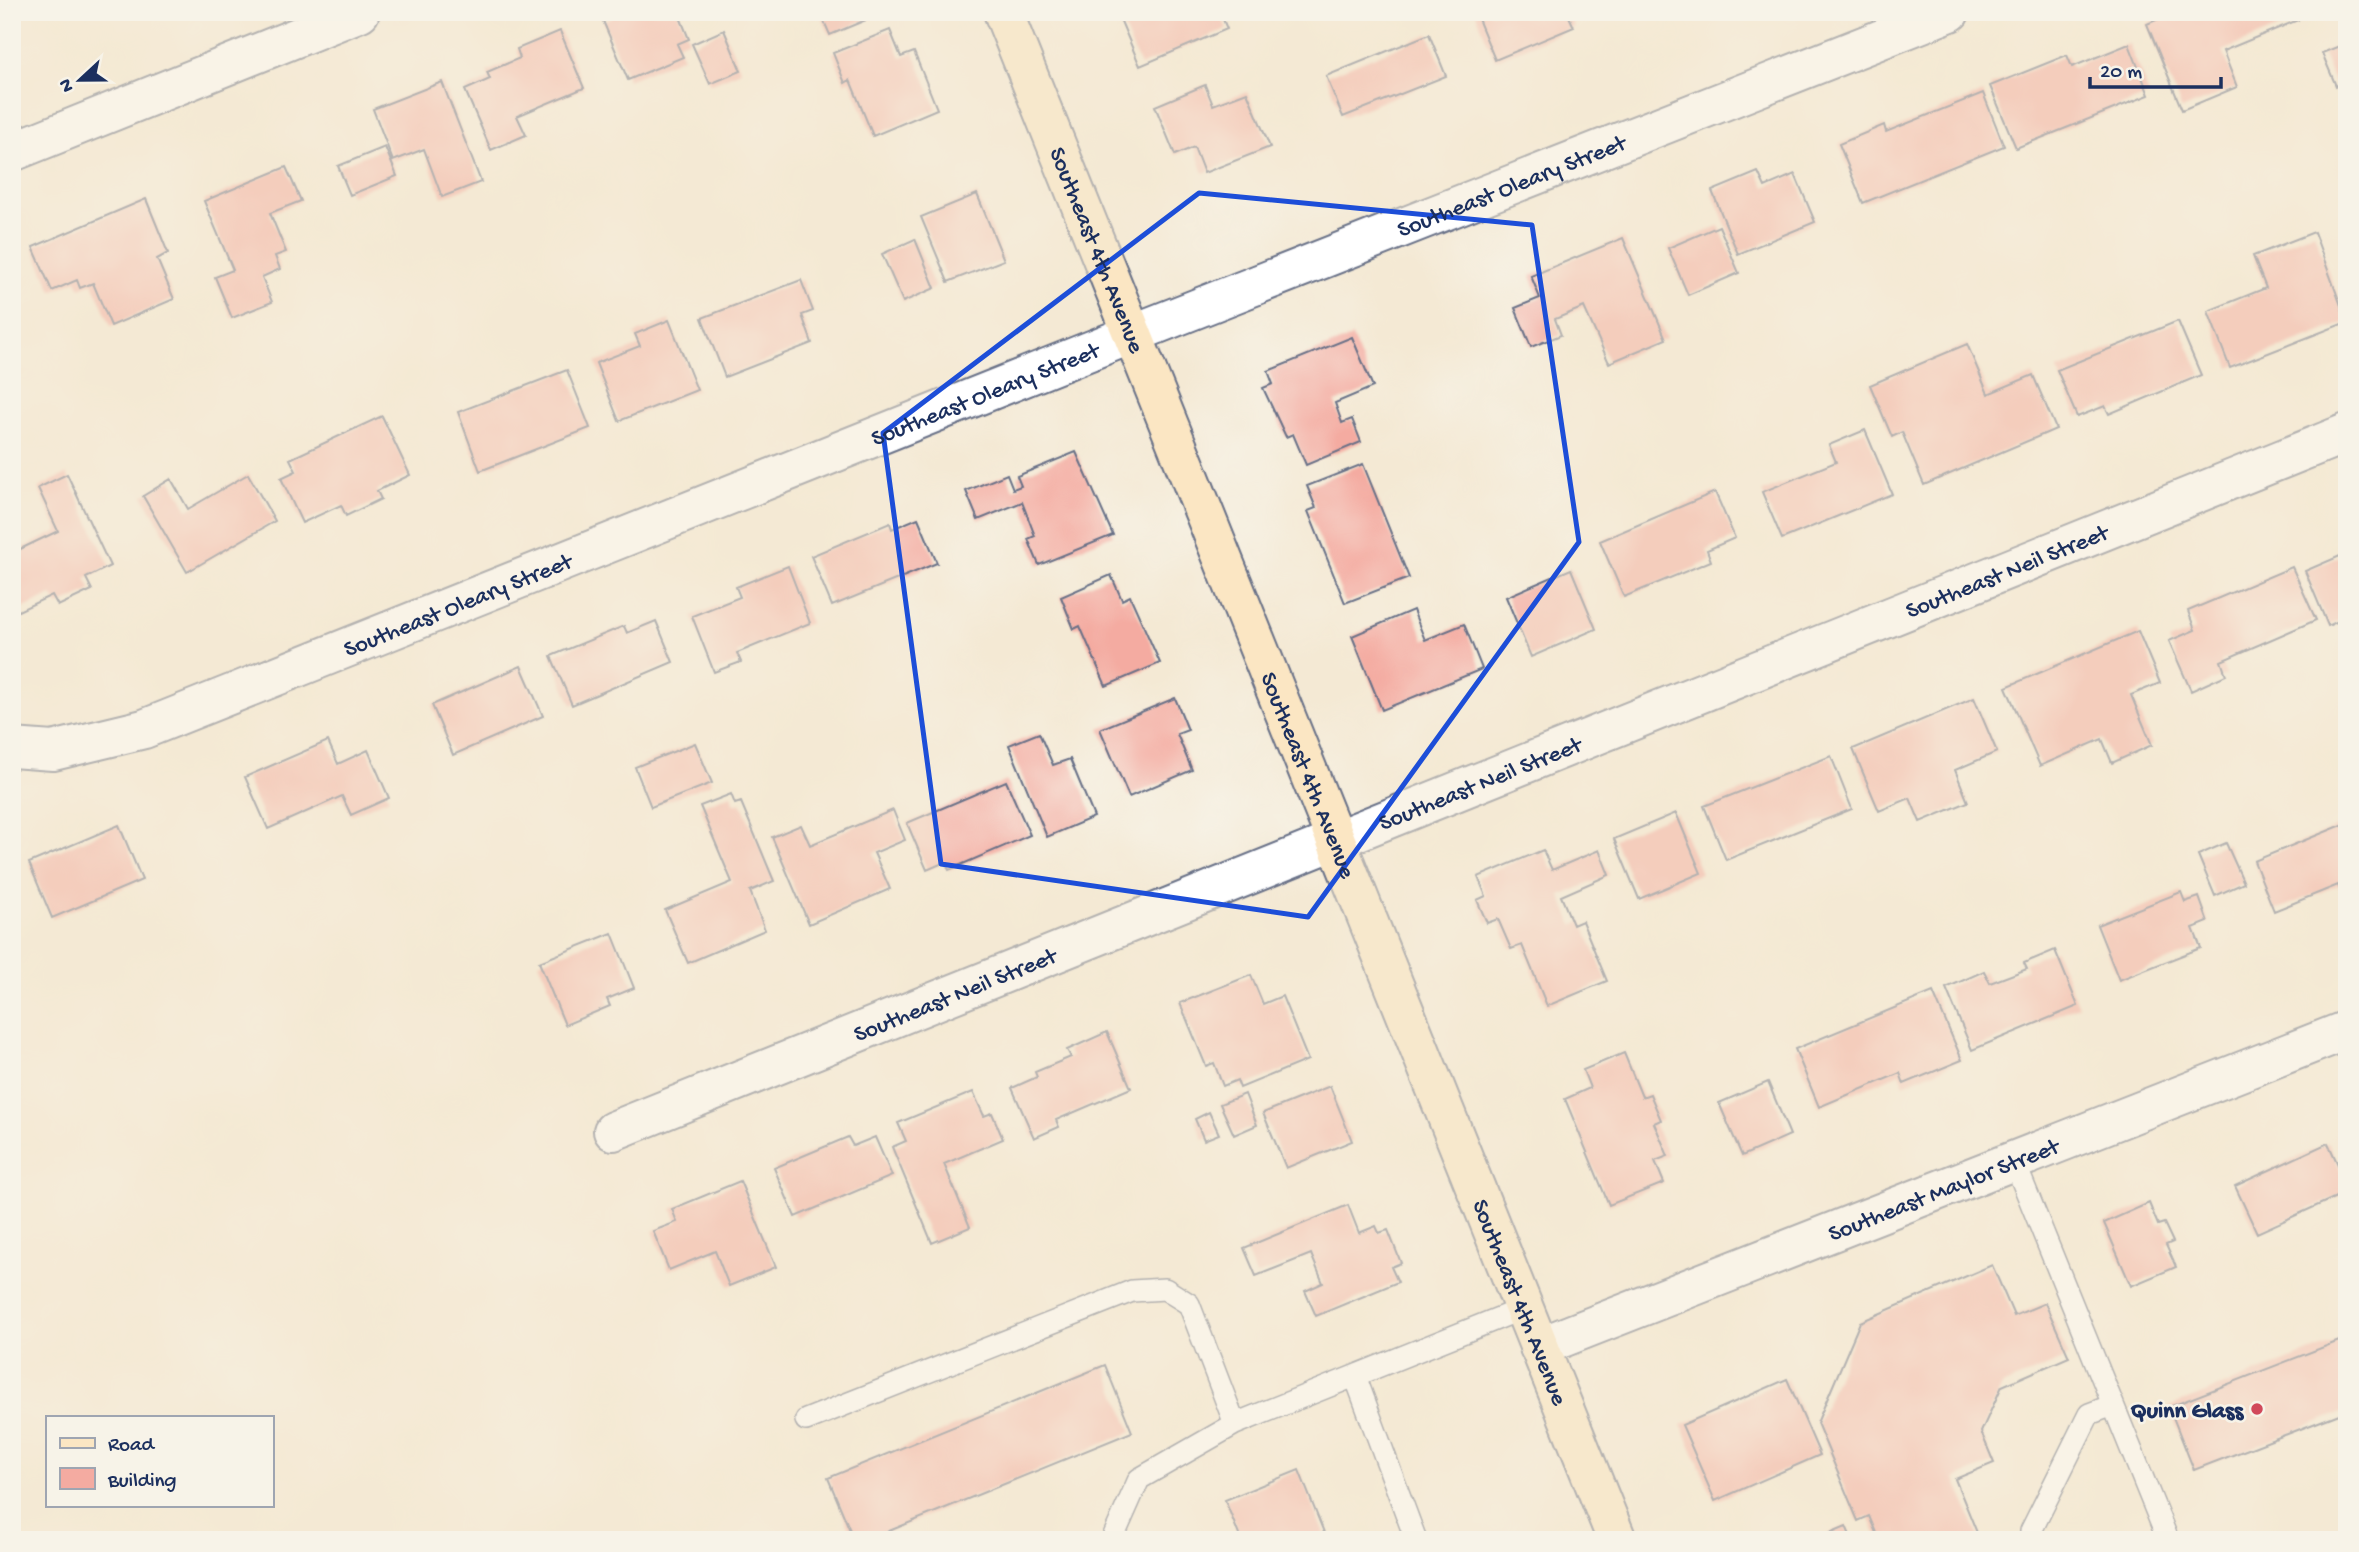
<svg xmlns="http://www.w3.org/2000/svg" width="2359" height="1552" font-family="'Gochi Hand',sans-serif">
<rect width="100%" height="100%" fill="#f7f3e8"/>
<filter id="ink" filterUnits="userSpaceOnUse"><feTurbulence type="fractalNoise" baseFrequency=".0143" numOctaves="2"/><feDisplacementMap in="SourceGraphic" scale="14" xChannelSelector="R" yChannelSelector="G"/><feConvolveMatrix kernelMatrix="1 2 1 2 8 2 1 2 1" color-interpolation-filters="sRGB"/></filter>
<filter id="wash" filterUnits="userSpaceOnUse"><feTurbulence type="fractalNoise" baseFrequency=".00686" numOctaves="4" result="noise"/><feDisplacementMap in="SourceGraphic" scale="28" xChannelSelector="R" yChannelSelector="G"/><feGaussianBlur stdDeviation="1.57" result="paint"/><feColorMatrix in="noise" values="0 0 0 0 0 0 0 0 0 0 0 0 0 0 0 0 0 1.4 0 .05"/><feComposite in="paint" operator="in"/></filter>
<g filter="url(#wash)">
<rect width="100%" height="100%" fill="#f4e9d4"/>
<g id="blocks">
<path fill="#f4aba1" d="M624 12H678L689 39 677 44 683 57 628 80 603 21Z
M820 12H885L830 35Z
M1117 12H1220L1227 29 1140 66Z
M1480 12H1567L1574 27 1495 60 1476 14Z
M2174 12H2295L2298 20 2223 51 2237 87 2182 110 2147 24Z
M2335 12H2347V41Z
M724 30 741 71 710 84 692 44Z
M890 30 901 57 914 52 937 109 873 136 850 80 845 83 833 53Z
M560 31 584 88 517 116 526 135 491 150 465 90 490 79 487 72 520 58 517 49Z
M1429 34 1446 76 1343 117 1326 76Z
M2347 43V82L2336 86 2322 53Z
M2129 44 2149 95 2016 148 1990 86 2067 55 2072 67Z
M442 82 481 182 442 197 424 149 393 161 373 109Z
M1205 85 1213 105 1247 92 1270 147 1204 173 1194 147 1175 155 1155 106Z
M1983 93 2004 146 1863 203 1839 144 1884 125 1886 132Z
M385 147 397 176 350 195 338 166Z
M286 167 301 201 270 213 286 252 275 256 280 269 262 277 272 302 232 318 215 277 233 270 204 201Z
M1758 172 1765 187 1795 174 1815 222 1738 254 1712 191Z
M977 194 1004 260 948 282 921 217Z
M146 199 168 253 157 259 174 299 111 326 93 283 80 288 77 280 52 291 33 247Z
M1719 226 1739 273 1688 295 1668 248Z
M2314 232 2347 322 2230 368 2208 311 2266 288 2253 256Z
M1623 238 1666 339 1609 363 1584 307 1555 319 1561 335 1531 347 1515 308 1540 298 1531 276Z
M915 239 935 288 903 302 882 254Z
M801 280 813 311 802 315 812 343 725 377 702 318Z
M669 320 697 390 619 421 596 363 640 346 635 334Z
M2178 321 2201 375 2109 414 2105 406 2077 417 2057 370Z
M1352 337 1373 387 1335 403 1342 423 1352 419 1361 442 1306 465 1293 434 1286 437 1263 388 1273 384 1268 371Z
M1967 344 1988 394 2033 375 2056 429 1924 485 1902 432 1892 437 1870 385Z
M567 370 590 428 480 471 458 412Z
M382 416 410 475 377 491 381 499 346 516 341 505 302 523 281 478 296 471 290 459Z
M1865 430 1892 494 1782 539 1762 492 1836 462 1829 445Z
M1076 452 1113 535 1039 565 1028 539 1035 536 1022 502 978 520 966 491 1007 474 1013 489 1021 486 1017 476Z
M1363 464 1409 578 1345 603 1308 511 1316 508 1307 486Z
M67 474 110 566 86 578 92 590 58 606 52 595 12 614V553L58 531 38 488Z
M248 474 275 521 187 572 143 496 171 479 188 509Z
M1715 492 1735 538 1707 550 1711 561 1624 597 1600 541Z
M918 518 937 563 832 606 811 556 890 523 892 529Z
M2347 553V617L2328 626 2305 571Z
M788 566 810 623 737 653 741 662 714 672 692 616 740 597 736 587Z
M2292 567 2316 620 2221 661 2226 675 2191 691 2169 641 2195 630 2188 611Z
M1571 569 1596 629 1531 657 1506 597Z
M1111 575 1122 600 1130 596 1160 663 1106 686 1080 626 1074 629 1061 597Z
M1413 610 1425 640 1464 624 1482 669 1382 710 1352 636Z
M656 621 673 662 572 705 551 656 624 626 627 633Z
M2138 631 2160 683 2131 695 2152 745 2112 763 2102 739 2040 766 2006 687Z
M521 666 543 716 453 755 432 705Z
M1175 698 1188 730 1177 734 1192 770 1129 797 1100 729Z
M1974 698 1997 752 1955 770 1968 802 1920 822 1910 798 1879 811 1853 749Z
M1039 733 1053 765 1070 759 1094 817 1047 837 1009 745Z
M328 741 338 764 368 750 389 798 351 815 342 796 268 829 245 777Z
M695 743 712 783 651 807 635 767Z
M1831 756 1852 809 1726 860 1704 806Z
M1006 781 1030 835 949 870 945 862 927 870 907 823Z
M731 794 735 804 741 802 774 881 750 891 765 930 688 963 665 910 732 882 700 806Z
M893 810 905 840 874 853 890 889 809 924 772 837 801 825 810 845Z
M1676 813 1701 873 1639 899 1614 839Z
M2347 823V889L2341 891 2338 885 2274 911 2254 861Z
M119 825 142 880 52 918 29 863Z
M2226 843 2244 883 2215 896 2198 855Z
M1543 850 1552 870 1599 850 1609 875 1561 896 1573 925 1582 921 1607 981 1547 1006 1522 945 1511 949 1498 919 1487 923 1477 900 1486 896 1478 877Z
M2181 892 2185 902 2199 897 2208 922 2193 928 2201 948 2119 980 2097 925Z
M612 933 634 988 607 999 610 1006 565 1025 539 962Z
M2055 950 2078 1006 1972 1050 1946 988 1984 971 1990 983 2027 969 2024 963Z
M1251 975 1263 1004 1282 996 1308 1060 1240 1088 1237 1080 1223 1086 1214 1063 1206 1066 1180 1003Z
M1933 992 1962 1060 1904 1084 1900 1073 1819 1107 1795 1049Z
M1107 1032 1131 1088 1056 1120 1059 1127 1034 1138 1012 1088 1037 1077 1035 1072 1071 1057 1067 1050Z
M1624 1053 1642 1097 1650 1094 1661 1120 1654 1123 1668 1156 1655 1161 1664 1183 1609 1205 1565 1099 1590 1088 1583 1070Z
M1768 1082 1790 1135 1742 1156 1719 1103Z
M1330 1086 1352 1141 1286 1168 1263 1113Z
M973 1092 984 1116 992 1113 1003 1139 944 1164 970 1227 932 1243 892 1147 906 1141 898 1123Z
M1245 1094 1257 1125 1234 1135 1220 1104Z
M1209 1112 1219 1134 1204 1140 1195 1119Z
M848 1137 853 1146 875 1137 892 1176 795 1217 774 1168Z
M2328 1143 2347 1184V1192L2257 1233 2235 1186Z
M740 1181 776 1267 729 1286 715 1251 669 1270 653 1231 677 1222 672 1209Z
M2149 1203 2158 1225 2164 1223 2173 1242 2166 1245 2176 1267 2131 1286 2104 1223Z
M1348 1205 1359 1233 1376 1226 1379 1233 1388 1230 1401 1263 1391 1267 1398 1282 1316 1316 1305 1291 1323 1283 1311 1254 1256 1276 1244 1248Z
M1992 1265 2014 1316 2045 1303 2069 1357 2002 1386 1981 1432 1994 1463 1955 1479 1980 1540H1879L1869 1516 1858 1521 1817 1423 1860 1322Z
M2347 1338V1411L2194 1470 2169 1407Z
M1105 1365 1132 1432 867 1540H854L828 1478Z
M1787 1379 1820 1455 1715 1501 1682 1425Z
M1299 1470 1327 1540H1241L1225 1500Z
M1846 1526 1852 1540H1813Z"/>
</g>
</g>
<g filter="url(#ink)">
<use href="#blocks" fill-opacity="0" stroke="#677087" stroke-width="2"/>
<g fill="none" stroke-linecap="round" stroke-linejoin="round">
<g stroke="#677087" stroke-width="24">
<path id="lane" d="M2014 1161 2168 1540
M1355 1376 1416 1540
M806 1420 1132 1291 1165 1289 1189 1304 1235 1424 1524 1308
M1112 1540 1139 1479 1235 1424
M2034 1540 2031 1531 2089 1414 2113 1405"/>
</g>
<g stroke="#677087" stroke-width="42">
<g id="street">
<path d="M12 152 360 12"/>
<path id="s1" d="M12 748 53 751 144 729 1132 334 1950 12"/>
<path id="s2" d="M613 1131 2347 433"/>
<path id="s3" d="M1539 1347 2347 1030"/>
</g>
</g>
<g stroke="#677087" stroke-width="42">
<g id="secondary">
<path id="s4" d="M1003 12 1617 1540"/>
</g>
</g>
<use href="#lane" stroke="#fff" stroke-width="21"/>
<use href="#street" stroke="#fff" stroke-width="38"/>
<use href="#secondary" stroke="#fbe6c3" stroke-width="38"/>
</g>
</g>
<path d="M0 0H2359V1552H0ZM1199 193 1532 225 1579 542 1308 917 941 864 883 433Z" fill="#f4e9d4" fill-opacity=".55" fill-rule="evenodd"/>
<path fill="none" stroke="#1d4ed8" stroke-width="5" stroke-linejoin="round" d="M1199 193 1532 225 1579 542 1308 917 941 864 883 433Z"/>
<circle fill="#d1495b" stroke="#f7f3e8" stroke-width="2.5" cx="2257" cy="1409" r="7"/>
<g text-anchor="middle" stroke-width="5" stroke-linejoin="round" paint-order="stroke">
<g font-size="24" fill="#1b2f5e" stroke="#f7f3e8">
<text dy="8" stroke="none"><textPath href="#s1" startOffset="1606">Southeast Oleary Street</textPath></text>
<text dy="8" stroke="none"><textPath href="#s4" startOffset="256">Southeast 4th Avenue</textPath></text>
<text dy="8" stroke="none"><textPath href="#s1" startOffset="1040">Southeast Oleary Street</textPath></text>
<text dy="8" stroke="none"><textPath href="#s2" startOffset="1502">Southeast Neil Street</textPath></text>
<text dy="8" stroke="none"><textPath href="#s1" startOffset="472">Southeast Oleary Street</textPath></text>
<text dy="8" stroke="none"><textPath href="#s4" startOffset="822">Southeast 4th Avenue</textPath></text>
<text dy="8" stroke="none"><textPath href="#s2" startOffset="934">Southeast Neil Street</textPath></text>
<text dy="8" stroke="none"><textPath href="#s2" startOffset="368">Southeast Neil Street</textPath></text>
<text dy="8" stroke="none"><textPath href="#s3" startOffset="434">Southeast Maylor Street</textPath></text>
<text dy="8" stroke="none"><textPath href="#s4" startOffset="1390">Southeast 4th Avenue</textPath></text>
</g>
<g font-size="24" font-weight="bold" fill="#1b2f5e" stroke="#f7f3e8" text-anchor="end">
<text x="2243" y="1417">Quinn Glass</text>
</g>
</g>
<rect width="2359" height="1552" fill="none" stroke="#f7f3e8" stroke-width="42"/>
<rect x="46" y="1416" width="228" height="91" fill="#f7f3e8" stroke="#9fa5b1" stroke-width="2"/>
<rect x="60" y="1438" width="35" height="10" fill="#fbe6c3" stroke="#9fa5b1" stroke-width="2"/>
<text x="108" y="1450" font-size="21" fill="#1b2f5e">Road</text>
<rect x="60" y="1468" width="35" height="21" fill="#f4aba1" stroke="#9fa5b1" stroke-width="2"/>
<text x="108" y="1486" font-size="21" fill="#1b2f5e">Building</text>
<g transform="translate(80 80) rotate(248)" stroke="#f7f3e8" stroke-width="5" paint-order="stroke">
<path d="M0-5L12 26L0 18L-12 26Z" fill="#1b2f5e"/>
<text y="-10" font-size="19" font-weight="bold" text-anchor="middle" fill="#1b2f5e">N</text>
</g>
<path d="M2090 77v10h131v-10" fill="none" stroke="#1b2f5e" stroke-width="3.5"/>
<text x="2100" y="77" font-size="21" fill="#1b2f5e" stroke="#f7f3e8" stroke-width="5" paint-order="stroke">20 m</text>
</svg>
